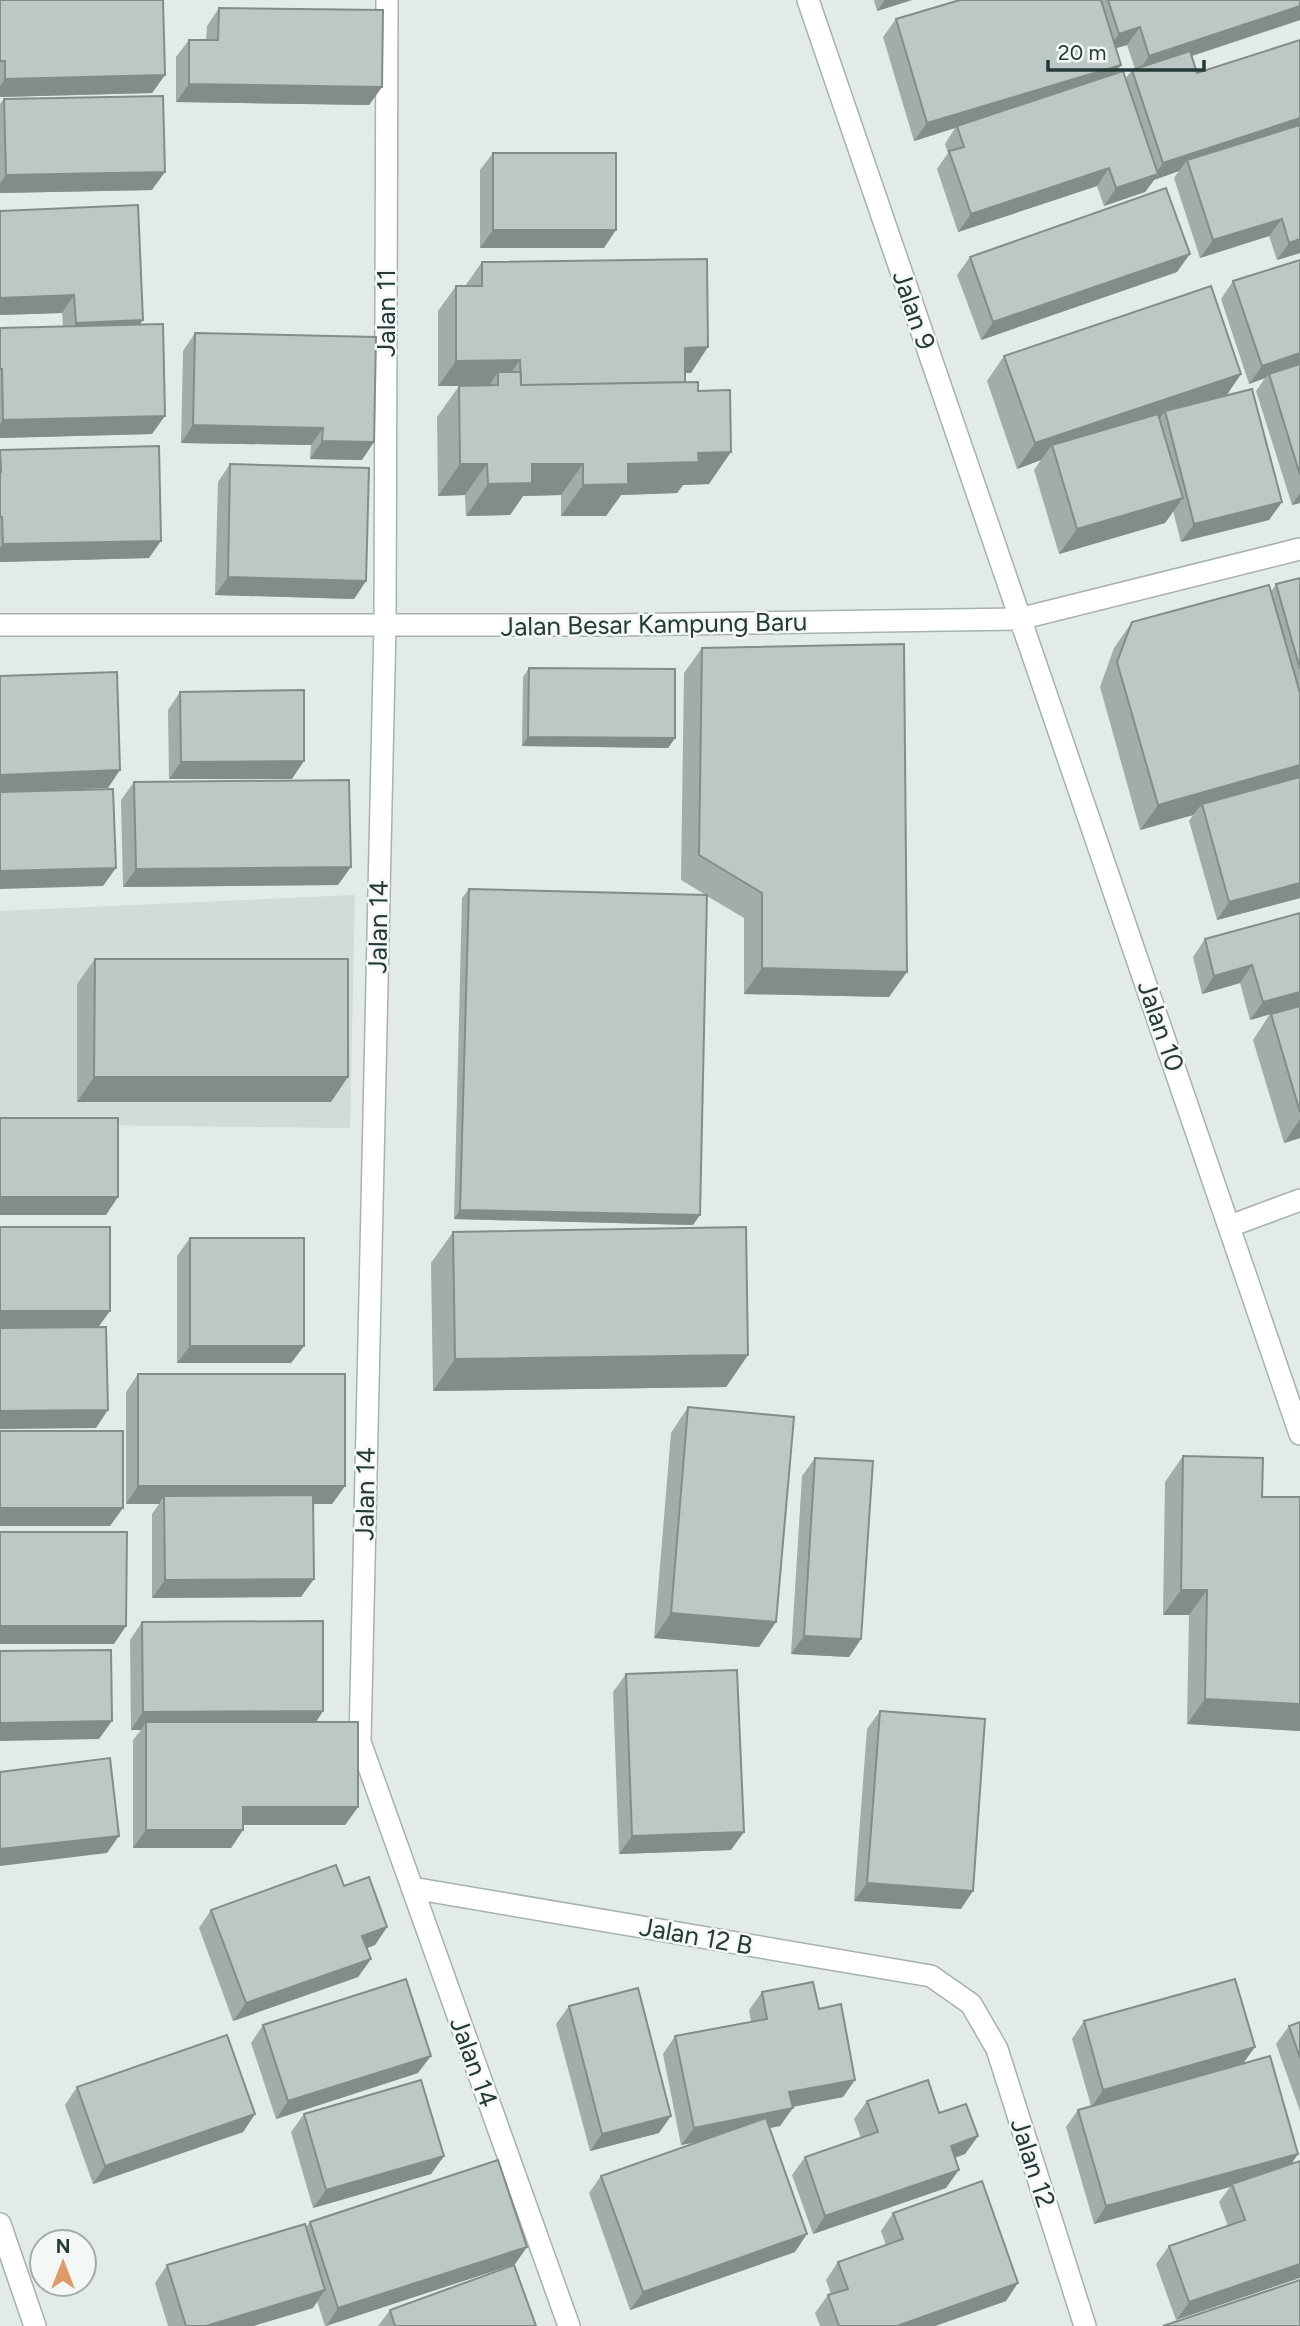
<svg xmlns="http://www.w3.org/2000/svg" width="1300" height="2326" font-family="Figtree,sans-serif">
<rect width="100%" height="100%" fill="#e3ebe9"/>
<path fill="#d1dbd8" d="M355 895 350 1128 0 1124V911Z"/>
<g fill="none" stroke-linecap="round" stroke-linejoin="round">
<g stroke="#a6b2b0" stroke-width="24">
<path id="minor" d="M387 0 385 625 360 1742 569 2326
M808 0 1300 1434
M0 625H611L1019 619 1300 549
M1230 1226 1300 1200
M412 1888 931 1976 971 2004 997 2049 1085 2326
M0 2224 35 2326"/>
</g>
<use href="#minor" stroke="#fff" stroke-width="21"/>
</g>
<path fill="#a2aca9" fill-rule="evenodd" d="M0 0 165 75 152 93 0 97Z
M874 0H912L877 11Z
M956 0H1300V20L1192 56 1197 73 1300 40V253L1277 260 1269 236 1200 258 1174 178 1179 171 1154 180 1145 192 1104 206 1097 186 958 232 937 169 948 153 945 144 955 128 914 141 883 37 896 19 957 1ZM1127 45 1135 69 1132 70 1126 78 1114 74 1116 48Z
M219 8 382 87 369 105 176 102V57L189 40H206L207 26Z
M4 99 152 190 0 193V104Z
M493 153 604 248H480V170Z
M0 211 140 324 152 434 0 438V328L63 326 62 313 0 315Z
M970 257 1177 272 981 340 957 275Z
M1300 260V503L1292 505 1256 391 1265 378 1249 384 1221 299 1233 281Z
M482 262 691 373H685V382L698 391 709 484 683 485 677 493 621 495 606 516H561V495L523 496 510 515 466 516 465 495 438 496 437 417 459 386H438V311L456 286H465Z
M195 333 376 337 362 460 310 459 311 445 181 443 183 351Z
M1004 356 1241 374 1226 396 1282 502 1269 520 1181 542 1173 511 1165 523 1059 554 1034 470 1041 460 1017 469 987 381Z
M0 450 149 558 0 562Z
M230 464 366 581 354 599 215 595 218 482Z
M1300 578V898L1217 920 1189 821 1193 815 1140 830 1100 687 1114 648 1132 622 1271 592 1276 584Z
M702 648 889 997 744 994V918L707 896 693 1225 454 1219 462 898 469 889 706 895 681 880 684 673Z
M529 668 675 738 668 748 522 746 523 677Z
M180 692 292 779H169L168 710Z
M134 782 338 885 123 887 121 800Z
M1300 913V1138L1284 1143 1253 1040 1270 1014 1250 1020 1240 983 1202 994 1193 957 1205 939Z
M95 959 331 1102H77V984Z
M453 1232 748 1355 726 1387 433 1391 431 1263Z
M190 1238 304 1346 291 1363H177V1256Z
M138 1374 345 1486 332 1504H313L301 1597 152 1598V1514L159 1504H126V1392Z
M688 1407 776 1622 759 1647 654 1638 671 1433Z
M1183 1456 1262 1497 1300 1731 1187 1724 1189 1615H1163L1165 1482Z
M815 1458 861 1639 849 1657 791 1654 802 1476Z
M142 1622 323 1711 316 1722 358 1807 345 1825H243V1830L231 1848H133V1740L141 1730H131L130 1640Z
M626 1674 731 1850 619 1854 613 1692Z
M880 1711 961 1909 854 1901 867 1729Z
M344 1886 387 1927 375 1945 367 1948 371 1959 358 1977 233 2021 199 1928 211 1910Z
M762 1992 819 2009 843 2097 792 2107 780 2126 769 2128 795 2252 630 2310 589 2193 601 2176 697 2142 681 2145 663 2054 675 2036 751 2022 749 2010Z
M569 2006 659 2133 590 2151 556 2024Z
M1084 2021 1243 2064 1298 2154 1176 2320 1156 2264 1169 2246 1228 2226 1219 2202 1230 2187 1094 2224 1066 2127 1078 2110 1091 2106 1072 2039Z
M1300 2022V2111L1276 2044 1289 2026Z
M263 2025 418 2073 276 2119 251 2043Z
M77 2087 255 2114 243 2132 93 2184 65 2105Z
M867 2101 939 2113 978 2136 965 2154 955 2158 946 2188 813 2234 792 2175 805 2157 861 2138 854 2119Z
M304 2114 444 2156 431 2174 313 2208 291 2132Z
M893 2213 1006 2301 935 2326H820L815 2313 828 2295 831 2294 826 2280 838 2262 886 2245 881 2231Z
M310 2222 527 2247 515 2264 325 2326 317 2301 313 2308 253 2326H168L155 2283 167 2265 306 2227Z
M390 2310 536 2326H378Z"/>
<path fill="#848c8a" d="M885 0H912L877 11Z
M1300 6V20L1137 74 1149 56Z
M1140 27 1127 45 1106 51 1119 34Z
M1121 65 1108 83 957 126 955 128 914 141 927 123Z
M165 75 152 93 0 97V86L5 79Z
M189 84 382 87 369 105 176 102Z
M1300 118V132L1187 160 1179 171 1154 180 1145 192 1104 206 1116 188 1154 175 1163 163Z
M1109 168 1097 186 958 232 971 214Z
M165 172 152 190 0 193V183L6 175Z
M1282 219 1269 236 1200 258 1213 240Z
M493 230H616L604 248H480Z
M1300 239V253L1277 260 1289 243Z
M1190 254 1177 272 981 340 993 322Z
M74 295 62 313 0 315V298Z
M143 320 131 337 64 341 76 323Z
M708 347 691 373H667L685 348Z
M1300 353V367L1269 374 1265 378 1249 384 1262 366Z
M520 360 502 385 498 372 489 386H438L456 361Z
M1241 374 1224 399 1165 411 1158 421 1052 445 1041 460 1017 469 1035 443Z
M165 416 152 434 0 438V424L3 420Z
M193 425 323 428 311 445 181 443Z
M322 441 374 442 362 460 310 459Z
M731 452 709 484 683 485 677 493 621 495 606 516H561L583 485 628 464 698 453Z
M460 464H487L465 495 438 496Z
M532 464H583L561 495 523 496 510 515 466 516 488 484Z
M1300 493V503L1292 505Z
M1183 498 1165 523 1059 554 1077 529Z
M1282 502 1269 520 1181 542 1194 524Z
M161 541 149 558 0 562V548L3 544Z
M228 577 366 581 354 599 215 595Z
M528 737 675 738 668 748 522 746Z
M304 761 292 779H169L181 762Z
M1300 765V786L1202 804 1193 815 1140 830 1158 805Z
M120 770 108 788 0 792V775Z
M351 867 338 885 123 887 136 869Z
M116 868 103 886 0 889V871Z
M1300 883V898L1217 920 1229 902Z
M1252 965 1240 983 1202 994 1214 976Z
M762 968 907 972 889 997 744 994Z
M1300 992V1006L1250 1020 1263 1002Z
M94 1077H348L331 1102H77Z
M1300 1119V1138L1284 1143Z
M0 1197H118L106 1215H0Z
M460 1210 700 1215 693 1225 454 1219Z
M0 1311H110L97 1329H0Z
M190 1346H304L291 1363H177Z
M748 1355 726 1387 433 1391 455 1359Z
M108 1410 96 1428 0 1429V1411Z
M138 1486H345L332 1504H164V1496L159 1504H126Z
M0 1508H123L110 1526H0Z
M314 1579 301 1597 152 1598 165 1580Z
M1181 1590H1207L1189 1615H1163Z
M671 1613 776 1622 759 1647 654 1638Z
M0 1626H126L114 1644H0Z
M804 1636 861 1639 849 1657 791 1654Z
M1205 1699 1300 1704V1731L1187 1724Z
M323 1711 311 1729 146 1722 141 1730H131L143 1712Z
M112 1721 99 1739 0 1741V1723Z
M243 1807H358L345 1825H231Z
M146 1830H243L231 1848H133Z
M744 1832 731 1850 619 1854 632 1836Z
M119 1836 107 1853 0 1866V1849Z
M867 1883 973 1891 961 1909 854 1901Z
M387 1927 375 1945 350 1954 362 1936Z
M371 1959 358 1977 233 2021 246 2003Z
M1255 2047 1242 2065 1091 2108 1103 2090Z
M431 2056 418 2073 276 2119 288 2101Z
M855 2080 843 2097 777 2110 789 2092Z
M793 2108 780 2126 681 2145 694 2128Z
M255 2114 243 2132 93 2184 105 2166Z
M671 2116 659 2133 590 2151 602 2134Z
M978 2136 965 2154 939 2163 951 2146Z
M1298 2154 1286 2172 1232 2184 1230 2187 1094 2224 1106 2206Z
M444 2156 431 2174 313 2208 326 2190Z
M959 2170 946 2188 813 2234 825 2216Z
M807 2234 795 2252 630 2310 643 2292Z
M527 2247 515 2264 326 2326 338 2308Z
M1300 2264V2278L1176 2320 1189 2302Z
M1018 2283 1006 2301 935 2326H897Z
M325 2290 313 2308 253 2326H206Z"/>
<path fill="#bcc8c5" stroke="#848c8a" stroke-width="2" d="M0 0H163L165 75 5 79V61H0Z
M960 0H1101L1121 65 927 123 896 19Z
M1108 0H1300V6L1149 56 1140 27 1119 34Z
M219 8 383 10 382 87 189 84V40H218Z
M1300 40V118L1163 163 1132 70 1190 51 1197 73Z
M1123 71 1158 174 1116 188 1109 168 971 214 949 151 964 147 957 126Z
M163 96 165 172 6 175 4 99Z
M1300 125V239L1289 243 1282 219 1213 240 1187 160Z
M493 153H616V230H493Z
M1166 188 1190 254 993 322 970 257Z
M138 205 143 320 76 323 74 295 0 298V211Z
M707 259 708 347 685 348V382L521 385 520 360 456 361V286H482V262Z
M1300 260V353L1262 366 1233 281Z
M1211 286 1241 374 1035 443 1004 356Z
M163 324 165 416 3 420 2 369H0V328Z
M195 333 376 337 374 442 322 441 323 428 193 425Z
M1300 364V475L1269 374Z
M498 372H521V385L698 382V391L730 390 731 452 698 453 699 462 628 464V484L583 485V464H532V483L488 484 487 464H460L459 386 498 385Z
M1252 389 1282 502 1194 524 1165 411Z
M1158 414 1183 498 1077 529 1052 445Z
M159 446 161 541 3 544 2 517H0V472H1L0 450Z
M230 464 369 468 366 581 228 577Z
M1300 578V669L1276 584Z
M1269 585 1300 693V765L1158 805 1117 662 1132 622Z
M904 644 907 972 762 968V893L699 855 702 648Z
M529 668 675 669V738L528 737Z
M117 672 120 770 0 775V676Z
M304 690V761L181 762 180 692Z
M1300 777V883L1229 902 1202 804Z
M349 780 351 867 136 869 134 782Z
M113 789 116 868 0 871V792Z
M469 889 707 895 700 1215 460 1210Z
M1300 913V992L1263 1002 1252 965 1214 976 1205 939Z
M95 959H348V1077H94Z
M1300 1006V1112L1271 1014Z
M0 1118H118V1197H0Z
M0 1227H110V1311H0Z
M746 1227 748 1355 455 1359 453 1232Z
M190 1238H304V1346H190Z
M106 1327 108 1410 0 1411V1328Z
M138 1374H345V1486H138Z
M688 1407 794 1417 776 1622 671 1613Z
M0 1431H123V1508H0Z
M1183 1456 1263 1458 1262 1497H1300V1704L1205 1699 1207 1590H1181Z
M815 1458 873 1461 861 1639 804 1636Z
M313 1495 314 1579 165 1580 164 1496Z
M0 1532H127L126 1626H0Z
M323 1621V1711L143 1712 142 1622Z
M111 1650 112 1721 0 1723V1651Z
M737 1670 744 1832 632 1836 626 1674Z
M880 1711 985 1719 973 1891 867 1883Z
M146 1722H358V1807H243V1830H146Z
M110 1758 119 1836 0 1849V1772Z
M336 1865 344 1886 369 1877 387 1927 362 1936 371 1959 246 2003 211 1910Z
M406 1979 431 2056 288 2101 263 2025Z
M1235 1979 1255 2047 1103 2090 1084 2021Z
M813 1982 819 2009 841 2004 855 2080 789 2092 793 2108 694 2128 675 2036 767 2019 762 1992Z
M638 1988 671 2116 602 2134 569 2006Z
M1300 2022V2058L1289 2026Z
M227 2035 255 2114 105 2166 77 2087Z
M1270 2056 1298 2154 1106 2206 1078 2110Z
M421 2080 444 2156 326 2190 304 2114Z
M928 2080 939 2113 966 2104 978 2136 951 2146 959 2170 825 2216 805 2157 878 2132 867 2101Z
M766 2118 807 2234 643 2292 601 2176Z
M498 2160 527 2247 338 2308 310 2222Z
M1300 2161V2264L1189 2302 1169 2246 1245 2220 1232 2184Z
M982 2181 1018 2283 897 2326H839L828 2295 848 2289 838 2262 903 2239 893 2213Z
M305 2224 325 2290 206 2326H186L167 2265Z
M514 2265 536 2326H395L390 2310Z
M1300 2280V2326H1163Z"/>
<g text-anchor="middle" stroke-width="5" stroke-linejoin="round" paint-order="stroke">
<g font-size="26" fill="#253a38" stroke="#f3f8f6">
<text transform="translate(914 310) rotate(71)" y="9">Jalan 9</text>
<text transform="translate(386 313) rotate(-90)" y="9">Jalan 11</text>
<text transform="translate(654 624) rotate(-1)" y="9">Jalan Besar Kampung Baru</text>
<text transform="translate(378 927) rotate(-89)" y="9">Jalan 14</text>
<text transform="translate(1161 1026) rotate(71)" y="9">Jalan 10</text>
<text transform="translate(365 1494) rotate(-89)" y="9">Jalan 14</text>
<text transform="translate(696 1936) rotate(10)" y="9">Jalan 12 B</text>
<text transform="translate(474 2062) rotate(70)" y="9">Jalan 14</text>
<text transform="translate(1033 2163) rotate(72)" y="9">Jalan 12</text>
</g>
</g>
<g transform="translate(63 2263)"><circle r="33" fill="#f3f8f6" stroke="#a1acaa" stroke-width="2"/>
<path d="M0-5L12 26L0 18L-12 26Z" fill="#e19b6b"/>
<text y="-10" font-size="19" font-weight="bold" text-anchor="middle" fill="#253a38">N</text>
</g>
<path d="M1048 60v10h156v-10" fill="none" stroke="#253a38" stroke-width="3.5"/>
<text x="1058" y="60" font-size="21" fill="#253a38" stroke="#f3f8f6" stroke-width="5" paint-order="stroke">20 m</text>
</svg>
